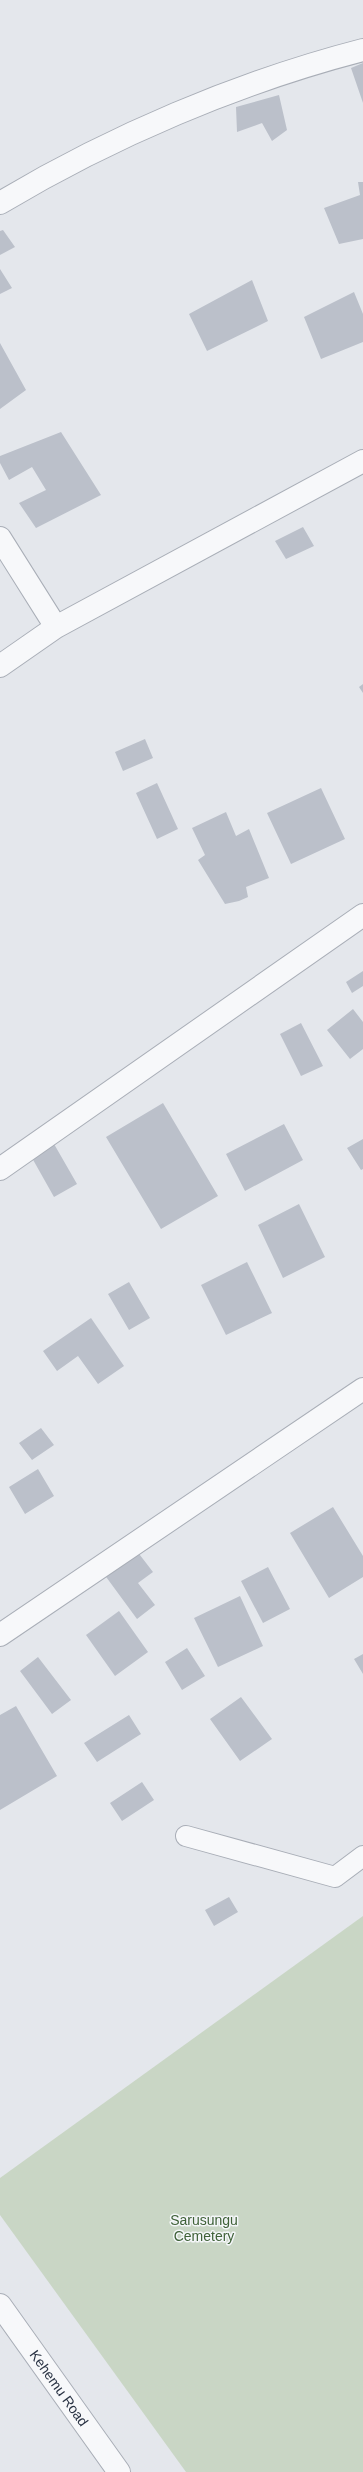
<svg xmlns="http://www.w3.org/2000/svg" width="363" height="2472" font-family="Arial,sans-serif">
<rect width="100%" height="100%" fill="#e4e7ec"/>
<path fill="#c9d6c5" d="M363 1916V2472H186L0 2215V2178Z"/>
<path fill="#bbc0ca" d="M363 63V103L351 68Z
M279 95 287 130 272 141 262 123 237 132 236 107Z
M358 182H363V239L339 244 324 208 360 195Z
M3 230 15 247 0 255V231Z
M0 269 12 288 0 294Z
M252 280 268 321 207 351 189 314Z
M354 292 363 314V342L321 359 304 317Z
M0 343 26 390 0 409Z
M61 432 101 495 36 528 19 503 46 490 32 467 9 480 0 463V456Z
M303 527 314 546 286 559 275 541Z
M363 684V693L359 687Z
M145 739 153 758 123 771 115 752Z
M157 783 178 829 157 839 136 793Z
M321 788 345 839 291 864 267 813Z
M226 812 236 836 249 829 269 878 246 887 248 897 239 901 225 904 198 860 205 855 192 828Z
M363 971V986L352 993 346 982Z
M353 1009 363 1022V1049L350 1059 327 1030Z
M301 1023 323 1066 301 1076 280 1034Z
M163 1103 218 1196 161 1229 106 1137Z
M284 1124 303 1160 245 1191 226 1154Z
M50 1137 77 1184 54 1197 27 1149Z
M363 1139V1169L361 1170 347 1148Z
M299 1204 325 1257 283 1278 258 1225Z
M247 1262 272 1313 226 1335 201 1285Z
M129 1282 150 1318 129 1330 108 1294Z
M91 1318 124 1366 98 1384 78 1356 57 1371 43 1351Z
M41 1428 54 1445 32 1460 19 1443Z
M38 1469 54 1496 25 1514 9 1487Z
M333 1507 363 1556V1577L329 1598 290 1533Z
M133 1546 153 1572 138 1583 155 1605 137 1619 101 1570Z
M268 1567 290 1609 263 1623 241 1581Z
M240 1596 263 1646 218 1667 194 1618Z
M119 1611 148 1652 115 1676 86 1635Z
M187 1648 205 1676 182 1690 165 1662Z
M363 1654V1674L354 1659Z
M38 1657 71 1700 52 1714 20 1671Z
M241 1697 272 1739 240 1761 210 1719Z
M16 1706 57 1776 0 1810V1715Z
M129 1715 141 1734 97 1762 84 1743Z
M142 1782 154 1800 122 1821 110 1803Z
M229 1897 238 1912 214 1926 205 1910Z"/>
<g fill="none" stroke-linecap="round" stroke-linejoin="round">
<g stroke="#a9aeb7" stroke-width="22">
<path id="service" d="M186 1836 335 1877 363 1856"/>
</g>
<g stroke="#a9aeb7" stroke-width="24">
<path id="minor" d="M0 203C110 137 239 82 363 50
M0 538 56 627
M0 666 56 627 363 461
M0 1169 363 915
M0 1635 363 1389"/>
</g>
<g stroke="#a9aeb7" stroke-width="24">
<g id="tertiary">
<path id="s1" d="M0 2305 119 2472"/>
</g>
</g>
<use href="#service" stroke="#f7f8fa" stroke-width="20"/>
<use href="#minor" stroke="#f7f8fa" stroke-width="22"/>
<use href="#tertiary" stroke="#f7f8fa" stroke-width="22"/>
</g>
<g text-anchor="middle" stroke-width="3" stroke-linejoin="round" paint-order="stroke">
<g font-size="14" fill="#3f6138" stroke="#f4f6f9">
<text x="204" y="2225">Sarusungu<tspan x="204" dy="16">Cemetery</tspan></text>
</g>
<g font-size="14" fill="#2b3445" stroke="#f4f6f9">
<text dy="5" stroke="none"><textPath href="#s1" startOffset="102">Kehemu Road</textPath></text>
</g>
</g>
</svg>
